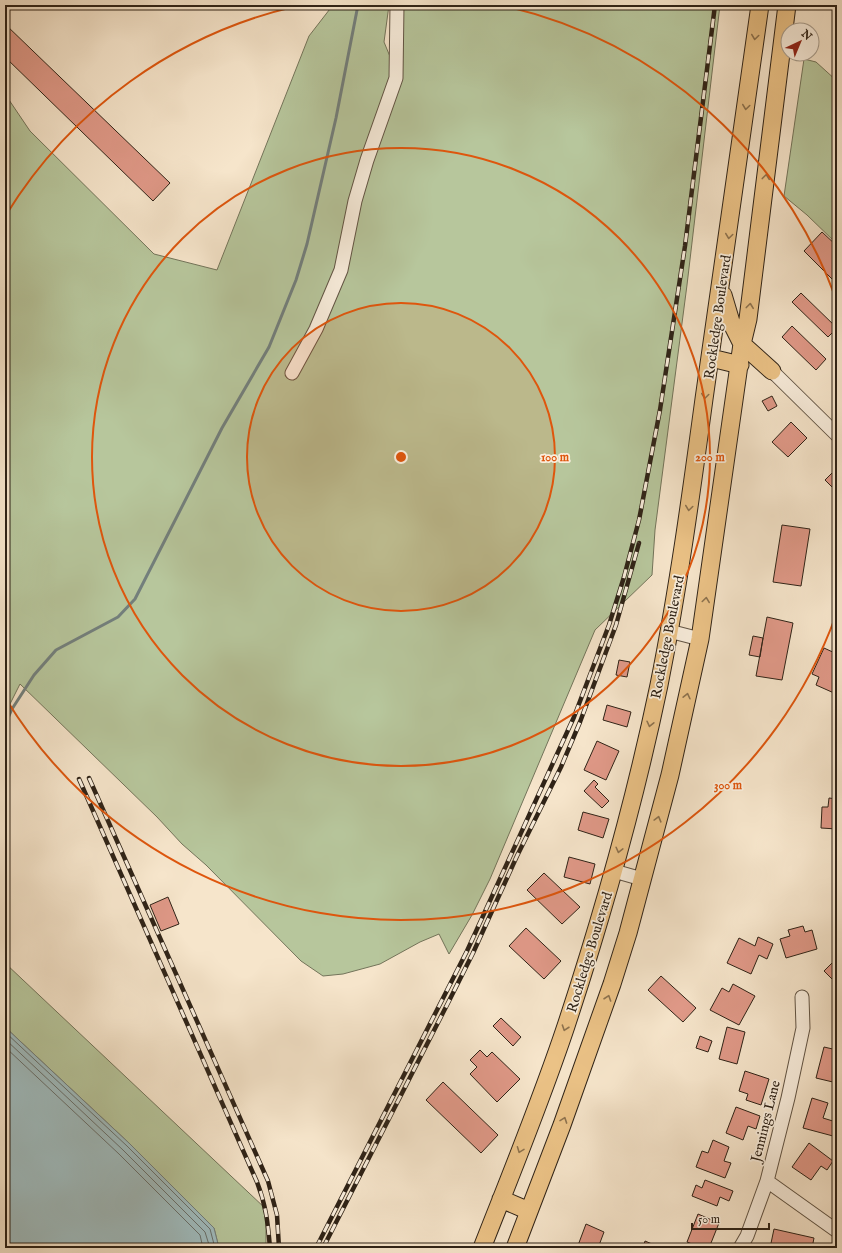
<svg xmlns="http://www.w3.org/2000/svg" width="842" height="1253" font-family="'IM FELL English',serif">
<rect width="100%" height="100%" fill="#f6e5cb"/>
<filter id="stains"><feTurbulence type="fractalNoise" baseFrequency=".005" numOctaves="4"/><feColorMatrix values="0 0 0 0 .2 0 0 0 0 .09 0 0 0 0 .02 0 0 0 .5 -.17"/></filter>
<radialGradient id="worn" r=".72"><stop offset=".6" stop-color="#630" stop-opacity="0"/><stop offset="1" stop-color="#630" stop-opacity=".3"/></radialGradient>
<path fill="#b7c69c" stroke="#73745a" d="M333 5H389L384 42 391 59V78L335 268 311 327 285 376 294 380 321 330 372 161 402 80V5H720L687 285 655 530 652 575 595 630 490 879 472 915 449 954 439 934 420 942 380 964 343 974 323 976 301 961 206 865 182 844 157 817 20 684 5 714V94L30 131 154 254 217 270 309 36Z
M804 59 816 62 837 81V244L807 215 784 196Z
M5 963 266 1209V1248H219L214 1228 130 1144 5 1027Z"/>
<path fill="#a0bdc0" stroke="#737f7c" d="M5 1027 130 1144 214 1228 219 1248H5Z"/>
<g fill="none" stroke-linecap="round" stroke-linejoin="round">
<path stroke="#68706c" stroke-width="1" d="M5 1032 127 1146 210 1229 215 1248
M5 1039 123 1150 205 1232 210 1248
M5 1047 119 1154 200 1235 203 1248"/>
<path stroke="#737f7c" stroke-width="3" d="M5 702 12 709
M5 725 12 709 34 675 56 650 118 617 135 599 222 428 269 347 296 280 307 244 336 118 358 5"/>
</g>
<path fill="#e09988" stroke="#2f2317" d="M5 24 170 183 153 201 5 57Z
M822 232 837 246V284L804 251Z
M801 293 837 328 828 337 792 302Z
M792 326 826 359 816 370 782 337Z
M772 396 777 406 768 411 762 401Z
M791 422 807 438 788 457 772 442Z
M837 468V492L825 480Z
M782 525 810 529 801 586 773 582Z
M767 617 793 623 782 680 756 676Z
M753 636 763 638 760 657 749 655Z
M824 648 837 654V686L834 693 816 685 819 677 812 674Z
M619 660 630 662 627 677 616 675Z
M607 705 631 712 627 727 603 720Z
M597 741 619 751 606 780 584 770Z
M594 780 598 784 595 787 609 801 602 808 584 791Z
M829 798 837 799V829L821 828 822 807H828Z
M583 812 609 819 603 838 578 830Z
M569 857 595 864 590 884 564 877Z
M544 873 580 907 562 924 527 890Z
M168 897 179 924 161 931 150 905Z
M803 926 805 932 812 930 817 949 786 958 780 939 790 936 788 930Z
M526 928 561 961 544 979 509 946Z
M758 937 773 944 767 959 759 955 751 974 727 963 739 938 755 946Z
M837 958V982L836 983 824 971Z
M661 976 696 1008 683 1022 648 990Z
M733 984 755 996 739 1025 710 1010 722 988 729 992Z
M501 1018 521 1037 513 1046 493 1026Z
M727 1027 745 1032 737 1064 719 1059Z
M700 1036 712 1041 708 1052 696 1048Z
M824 1047 837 1050V1083L816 1078Z
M480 1050 487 1057 492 1052 520 1079 497 1102 470 1074 477 1067 470 1060Z
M745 1071 769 1079 761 1105 746 1100 748 1094 739 1091Z
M443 1082 498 1135 481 1153 426 1100Z
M812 1098 828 1103 823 1118 836 1122 833 1136 803 1128Z
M736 1107 760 1116 756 1129 748 1126 743 1140 726 1133Z
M713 1140 729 1147 724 1161 731 1163 725 1178 696 1167 702 1151 708 1153Z
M809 1143 833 1161 827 1170 821 1166 811 1180 792 1167Z
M705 1180 733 1191 729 1201 720 1197 717 1206 692 1196 696 1185 702 1188Z
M698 1214 719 1223 709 1248H702L687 1242Z
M586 1224 604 1232 598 1248H577Z
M774 1229 814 1238 812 1248H770Z
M645 1241 659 1247V1248H643Z"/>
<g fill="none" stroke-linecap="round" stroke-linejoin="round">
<g stroke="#615444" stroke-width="15">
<path id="minor" d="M772 371 837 435
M292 373 316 329 341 270 355 201 367 160 396 78 397 5
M669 631 700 639
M614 871 642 879
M767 1181 837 1231
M740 1248 747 1236 767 1181 788 1098 803 1028 802 997"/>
</g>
<g stroke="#2f2317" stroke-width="19">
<path id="major" d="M723 295 731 322 742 344 772 371
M711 358 740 365
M501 1199 529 1211
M482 1248C511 1174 541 1101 566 1026 603 914 635 800 659 685 678 590 691 495 704 399 723 268 742 137 760 5
M515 1248 562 1125 612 984 628 933 670 775 700 639 742 344 748 319 787 5"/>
</g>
<use href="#minor" stroke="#f9eedd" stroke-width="13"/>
<use href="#major" stroke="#ebc286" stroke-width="17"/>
<g stroke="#2f2317" stroke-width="4.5">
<path id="rail" d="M89 778 268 1181 277 1215 279 1248
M79 779 257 1182C266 1205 268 1224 270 1248
M316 1248 467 951 574 717 609 625 624 577 639 520 660 410 685 246 715 5
M323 1248 449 1001 473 953 517 856 561 767 580 722 616 625 639 543"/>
</g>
<use href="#rail" stroke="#f9eedd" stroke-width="3" stroke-dasharray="9" stroke-linecap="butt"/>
</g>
<defs><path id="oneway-chevron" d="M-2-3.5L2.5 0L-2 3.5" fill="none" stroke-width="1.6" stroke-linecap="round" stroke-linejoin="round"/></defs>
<g stroke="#8d724e">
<use href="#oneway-chevron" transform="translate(755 37) rotate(98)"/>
<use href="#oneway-chevron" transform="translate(746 107) rotate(98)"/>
<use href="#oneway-chevron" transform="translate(766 177) rotate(-83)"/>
<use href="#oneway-chevron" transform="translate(729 236) rotate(98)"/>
<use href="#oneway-chevron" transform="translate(750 306) rotate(-83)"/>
<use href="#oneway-chevron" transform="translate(705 396) rotate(98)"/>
<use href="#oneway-chevron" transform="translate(689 508) rotate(98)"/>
<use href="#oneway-chevron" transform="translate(706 600) rotate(-82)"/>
<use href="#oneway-chevron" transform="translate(687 696) rotate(-77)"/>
<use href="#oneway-chevron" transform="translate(650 724) rotate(103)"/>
<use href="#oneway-chevron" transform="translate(658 819) rotate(-75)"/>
<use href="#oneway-chevron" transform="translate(619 850) rotate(104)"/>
<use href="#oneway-chevron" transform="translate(608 998) rotate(-71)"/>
<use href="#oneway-chevron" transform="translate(565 1028) rotate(109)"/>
<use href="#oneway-chevron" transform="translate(564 1120) rotate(-70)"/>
<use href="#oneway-chevron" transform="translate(520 1150) rotate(111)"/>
</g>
<circle cx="401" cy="457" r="154" fill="#df560d" fill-opacity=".12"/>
<g fill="none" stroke="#df560d" stroke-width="2">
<circle cx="401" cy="457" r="154"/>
<circle cx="401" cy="457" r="309"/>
<path d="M836 615A463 463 0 0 1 6 699M6 215A463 463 0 0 1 297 6M505 6A463 463 0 0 1 836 299"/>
</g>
<g text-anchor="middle" stroke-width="3.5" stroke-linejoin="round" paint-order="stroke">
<g font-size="14" fill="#2f2317" stroke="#f9eedd">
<text transform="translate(717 317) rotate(-82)" y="5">Rockledge Boulevard</text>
<text transform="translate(667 637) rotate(-79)" y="5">Rockledge Boulevard</text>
<text transform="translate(589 952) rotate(-73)" y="5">Rockledge Boulevard</text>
<text transform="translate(765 1121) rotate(-76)" y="5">Jennings Lane</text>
</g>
</g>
<circle cx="401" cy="457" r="6" fill="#df560d" stroke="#f9eedd" stroke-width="2"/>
<g font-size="12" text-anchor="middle" font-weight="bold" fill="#df560d" stroke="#f9eedd" stroke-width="3.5" stroke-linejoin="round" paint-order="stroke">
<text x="555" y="461">100 m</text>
<text x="710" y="461">200 m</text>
<text x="728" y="789">300 m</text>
</g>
<rect width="842" height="1253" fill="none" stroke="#f6e5cb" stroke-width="20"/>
<rect x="6" y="6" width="830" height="1241" fill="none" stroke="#2f2317" stroke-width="2"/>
<rect x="10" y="10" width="822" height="1233" fill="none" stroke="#2f2317"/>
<g transform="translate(800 42) rotate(44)"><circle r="19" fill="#f9eedd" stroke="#a89d8e"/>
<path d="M0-3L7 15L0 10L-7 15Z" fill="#8f2418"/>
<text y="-6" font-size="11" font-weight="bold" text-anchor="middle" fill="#2f2317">N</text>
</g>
<path d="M692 1223v6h77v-6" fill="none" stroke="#2f2317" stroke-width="2"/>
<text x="698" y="1223" font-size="12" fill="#2f2317" stroke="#f9eedd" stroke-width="3" paint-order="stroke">50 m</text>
<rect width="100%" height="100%" filter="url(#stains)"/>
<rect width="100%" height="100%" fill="url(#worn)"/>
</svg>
